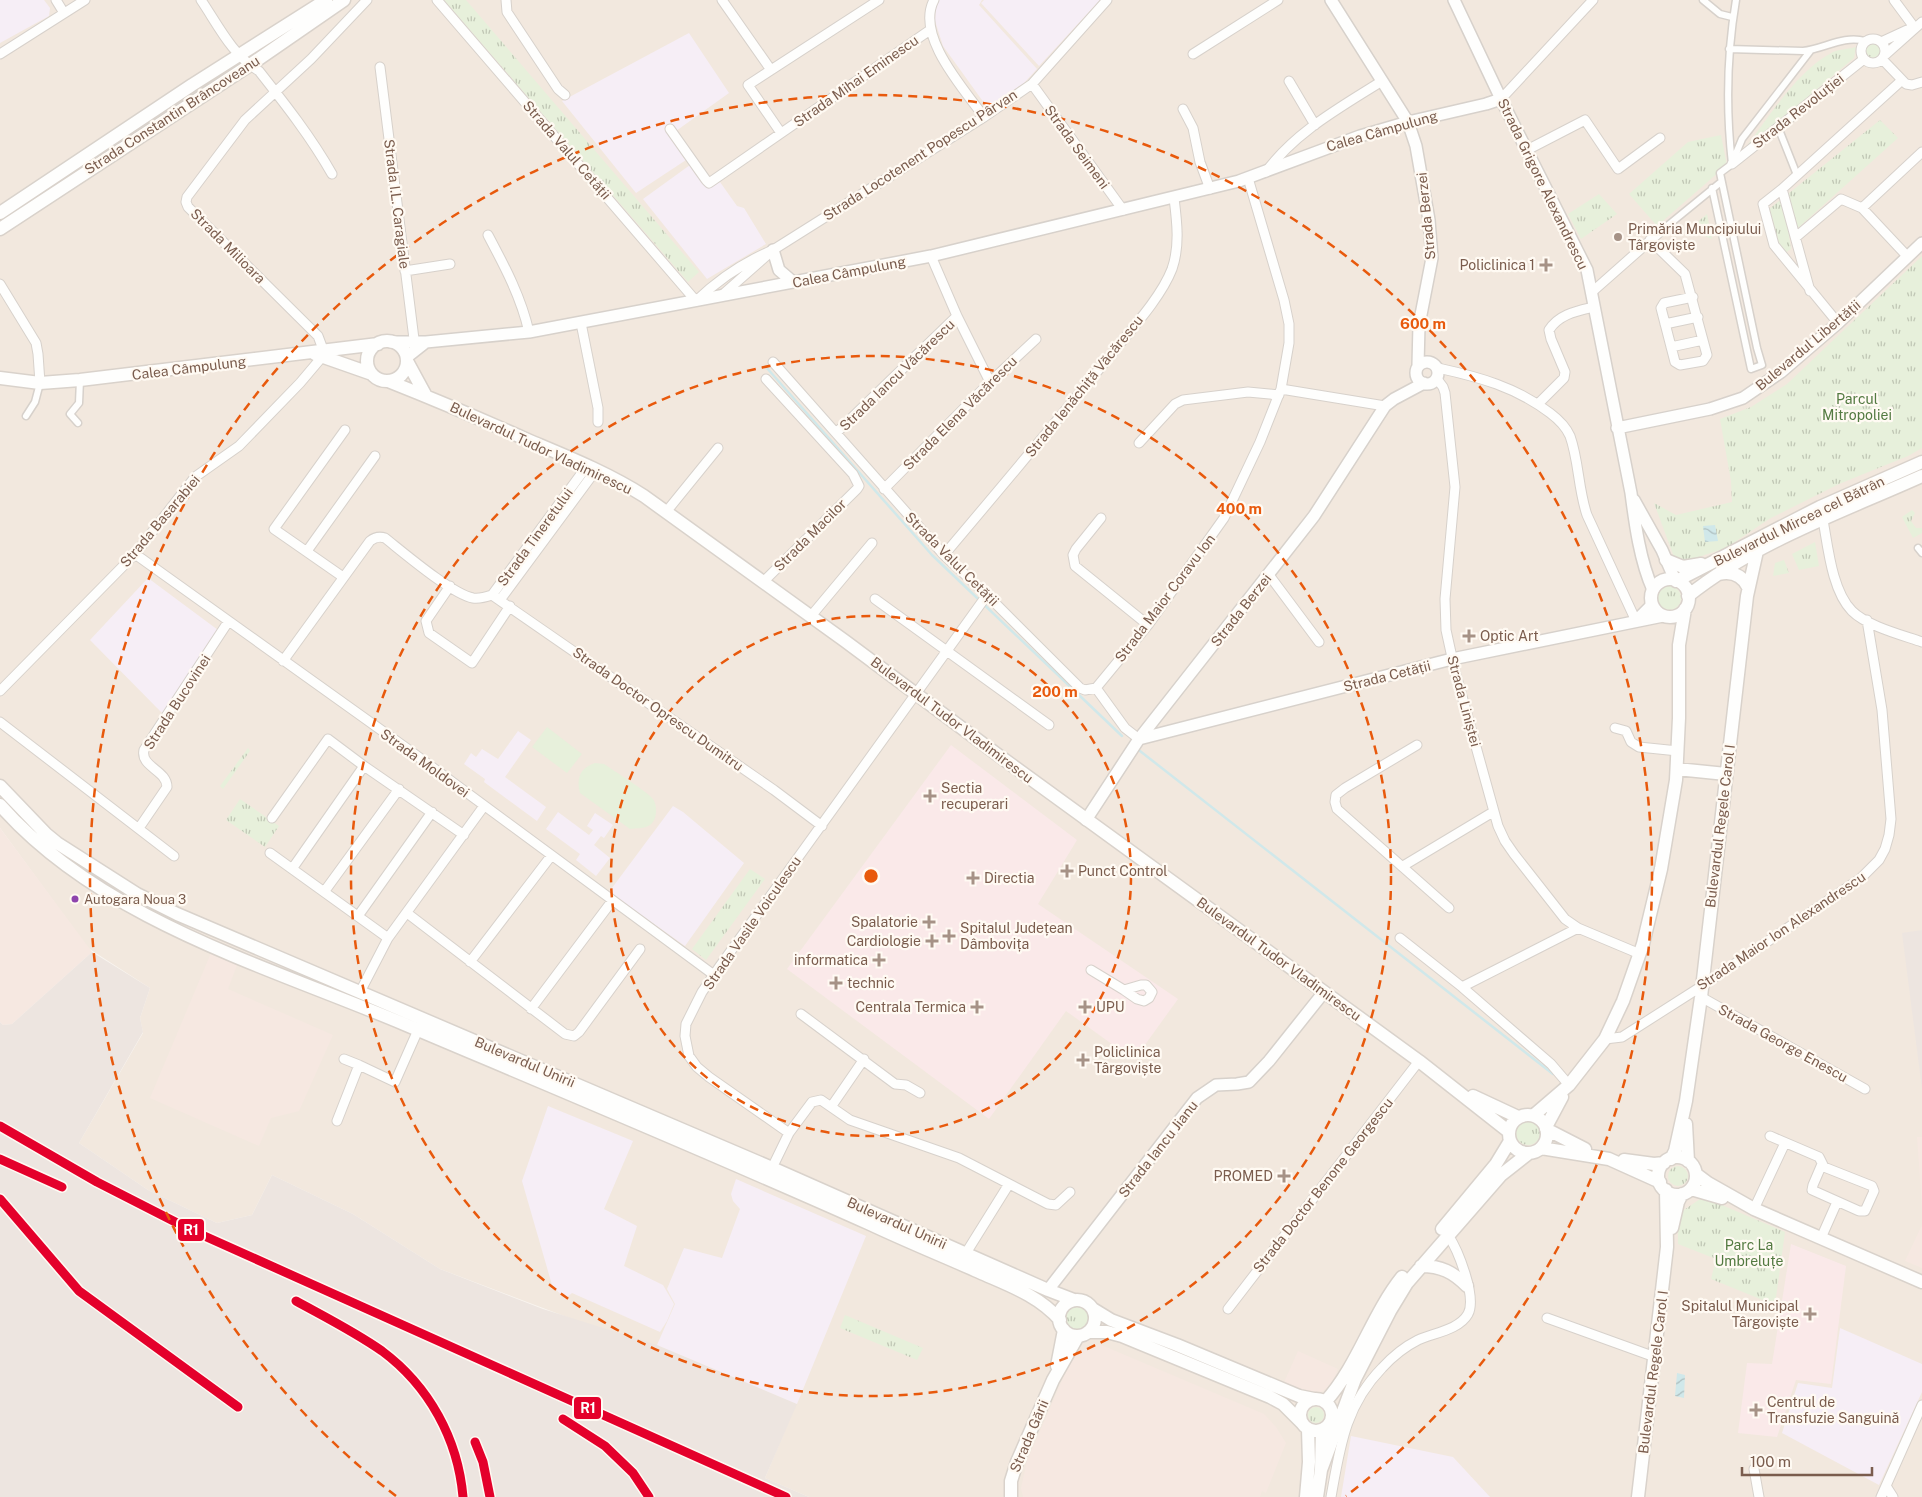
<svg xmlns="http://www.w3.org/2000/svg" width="1922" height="1497" font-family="'Public Sans',sans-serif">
<defs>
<pattern id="grass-tufts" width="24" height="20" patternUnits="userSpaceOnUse" patternTransform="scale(1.25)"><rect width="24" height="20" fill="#e7f0db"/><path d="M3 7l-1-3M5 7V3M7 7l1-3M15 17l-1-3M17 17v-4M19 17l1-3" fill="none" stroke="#c0c6b4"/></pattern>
<pattern id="water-waves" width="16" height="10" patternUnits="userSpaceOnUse" patternTransform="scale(1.25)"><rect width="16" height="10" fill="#d0e8ea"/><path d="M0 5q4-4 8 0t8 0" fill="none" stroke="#aebfc0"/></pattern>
</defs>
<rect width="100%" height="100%" fill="#f9f5f0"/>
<path fill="#f2e8de" d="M0 0H1922V1497H809L765 1478 796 1404 440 1269 353 1214 272 1175 252 1215 217 1223 148 1190 79 1143 143 1033 140 1018 150 988 88 948 0 828Z"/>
<path fill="#f6e8e1" d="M0 828 92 952 12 1024 3 1025 0 1022Z
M211 953 237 965 228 989 333 1035 299 1111 271 1118 259 1146 150 1098Z
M1917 1137H1922V1208Z
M1922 1225V1268L1905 1261Z
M1099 1344 1264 1414 1276 1427 1286 1443 1266 1493 1262 1491 1260 1497H1023L1021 1488 1027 1461 1074 1353Z
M1298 1351 1338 1369 1332 1383 1323 1391 1315 1394 1282 1387Z"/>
<path fill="#ede5e0" d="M1922 930V1089L1902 933Z
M92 952 150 988 140 1018 143 1032 79 1143 148 1190 217 1223 252 1215 272 1175 353 1214 440 1269 543 1309 657 1345 797 1404 765 1478 809 1497H0V1022L3 1025 12 1024Z"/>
<path fill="#f6eef6" d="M0 0H44L50 8 49 16 0 43Z
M938 0H982L979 5 1037 69 1024 83 987 107 943 46 935 21 936 2Z
M984 0H1100L1039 66 981 3Z
M689 33 729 93 669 136 686 160 636 193 562 101Z
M690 165 707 188 720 182 737 206 744 208 766 244 707 279 643 199Z
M148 578 218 630 163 714 90 640Z
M518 731 531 740 505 777 546 807 537 821 484 782 485 779 464 764 471 753 476 757 482 749 498 759Z
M673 806 683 812 744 863 685 946 609 892Z
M558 812 589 835 593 830 587 826 595 813 613 825 604 838 601 836 594 845 610 858 596 876 576 860 580 854 546 829Z
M548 1106 633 1141 604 1209 637 1226 624 1266 663 1285 674 1304 667 1321 660 1332 572 1293 565 1299 552 1285 522 1181Z
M736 1179 866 1236 797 1404 657 1345 675 1304 667 1289 684 1248 722 1258 740 1209 733 1201 731 1194Z
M1840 1328 1922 1364V1392L1879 1485 1782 1433 1798 1383 1832 1388Z
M1351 1436 1453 1457 1490 1497H1341Z"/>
<path fill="#fae9e9" d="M951 745 1077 840 1038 904 1178 999 1134 1060 1066 1011 989 1119 787 969Z
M1791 1244 1846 1266 1831 1384 1796 1380 1777 1437 1738 1433 1747 1363 1772 1364Z"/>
<path fill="url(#grass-tufts)" d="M444 0H466L699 272 688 282Z
M1864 51a9 9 0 1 1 18 0a9 9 0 1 1-18 0Z
M1856 47 1854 58 1743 151C1768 119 1796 71 1833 52 1840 49 1848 49 1856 47Z
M225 70 228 75 85 166 82 162Z
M1880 120 1898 138 1789 236 1791 249 1785 253 1778 245 1768 210Z
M1721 135 1727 165 1657 226 1629 194 1688 142Z
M1599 194 1617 214 1581 239 1568 214Z
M1707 214 1712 239 1688 230Z
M1922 256V448L1908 456 1839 484 1769 519 1726 548 1683 562 1674 557 1654 503 1676 515 1732 502 1731 481 1720 419 1751 407 1787 384Z
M1912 510 1915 513 1911 521 1916 528H1922V533L1913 538 1902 517Z
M1815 542 1819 566 1799 570 1792 554Z
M1784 560 1789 573 1773 576 1775 563Z
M1657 598a12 12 0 1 1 24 0a12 12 0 1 1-24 0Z
M248 748 250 751 223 789 220 786Z
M240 799 279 826 265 847 226 820Z
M750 869 765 879 706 960 692 949Z
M1516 1133a12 12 0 1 1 24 0a12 12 0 1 1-24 0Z
M1668 1176a10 10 0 1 1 20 0a10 10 0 1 1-20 0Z
M1703 1197 1785 1232 1775 1305 1711 1279 1716 1259 1678 1244V1230L1681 1212Z
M1064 1318a13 13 0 1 1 26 0a13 13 0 1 1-26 0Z
M845 1315 923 1348 917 1360 840 1328Z
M1308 1415a8 8 0 1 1 16 0a8 8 0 1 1-16 0Z"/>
<path fill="#e7f0db" d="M547 727 582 754 567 773 532 747Z
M595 763 604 764C613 770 649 793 653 799 658 806 657 820 650 825 644 829 636 828 630 829L580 793C576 778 580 768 595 763Z"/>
<path fill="url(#water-waves)" d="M1715 525 1718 541 1705 542 1703 526Z
M1677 1373 1685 1375 1684 1398 1675 1396Z"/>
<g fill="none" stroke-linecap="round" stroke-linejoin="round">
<path stroke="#d0e8ea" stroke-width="2.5" d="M766 367 932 555 1122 736
M1140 751 1553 1074"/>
<g stroke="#d7d1cb" stroke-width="9">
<path id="pedestrian" d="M1703 0 1720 14 1732 17
M1729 49 1803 51C1824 49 1843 35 1865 41
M1778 127 1797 175
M1732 163 1742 139 1811 50
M1732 164C1726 110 1727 53 1736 0
M1712 188 1751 369 1762 365 1757 348 1720 173 1732 164
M1661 231 1721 182
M26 416 35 402 40 383
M78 423 70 414 79 403 80 380
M1918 548 1922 553"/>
</g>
<g stroke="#d7d1cb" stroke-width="11">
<path id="minor" d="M56 0 64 13
M201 0C218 25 232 55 259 71 285 104 311 137 332 174
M437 0 696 301C719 279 744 262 773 250
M506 0 507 12 558 89 565 95
M722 0 771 70
M934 0C915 36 964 89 984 117
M1894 0 1914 27
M1861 51a12 12 0 1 1 24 0a12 12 0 1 1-24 0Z
M1881 42 1907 30
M0 54 85 0
M1193 54 1278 0
M1884 56 1922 22
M1882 59 1906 84 1912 85 1922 82
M380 67 415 347
M1289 81 1315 125
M1032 84 1123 210
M1501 99 1593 0
M1183 109 1193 128 1200 162 1210 189
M670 129 706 180 709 183 712 181 930 30
M781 133 748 85 879 0
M1527 150 1585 120 1618 169 1660 138
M1732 164 1864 59
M1266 172C1295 132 1341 107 1382 81
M1782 189 1763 204 1774 245 1838 323
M1862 208 1908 257
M488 235C505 267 521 297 529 332
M1796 237 1841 199 1862 208 1922 152
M1650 240 1685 274 1707 355 1703 361 1680 365 1675 362 1661 308 1664 303 1693 297
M931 256 957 316 990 382
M405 271 450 264
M0 284 36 343 38 354 40 383
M1810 291 1782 189 1901 81
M1592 292 1661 231
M721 296 773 250 984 117 1032 84 1107 0
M581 323 598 408V422
M1665 324 1698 317
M1671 347 1703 340
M324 352 318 336 188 207 186 202 187 197 245 120 311 59 367 0
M773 362 944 555 987 595 1080 688 1085 690 1096 688
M1438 368C1479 377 1516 387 1550 413 1558 419 1566 427 1570 436 1579 461 1578 489 1587 515L1636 621
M1437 379 1443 387 1445 393 1455 487 1445 599 1446 630 1455 671 1498 826 1505 841 1514 854 1565 919 1578 928 1640 954
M1281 389 1385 406
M1538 404 1564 378 1565 372 1551 339 1549 330C1559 314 1577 311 1594 307
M836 433 957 316
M1139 443 1175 404 1183 400 1248 392 1279 395
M884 489 990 382 1036 339
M666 512 718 448
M1101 518 1076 549 1073 555 1075 566 1148 625
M1823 520C1828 547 1832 591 1852 611 1867 626 1902 635 1922 642
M307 551 375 456
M135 554 409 750 714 975
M944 555C998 491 1052 427 1105 362 1126 335 1160 300 1172 269 1180 246 1177 222 1174 198
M1269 575 1319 642
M343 577 274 529 345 430
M763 582 857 489 859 486 853 474 766 379
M450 586 426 621 429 633 472 663 510 606
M492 595 774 790 822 826
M875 599 1049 725
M500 600 596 470
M811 616 872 543
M283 661 370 541C375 537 379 536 385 538 404 553 452 594 473 598 479 599 486 597 492 595L587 466
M1096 688 1148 625 1224 518 1260 442 1281 389 1289 343V324L1284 300 1248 178
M1096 688 1125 728 1139 739
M0 691 135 554 195 477 239 446 300 383 322 357
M0 722 174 856
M1615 728 1626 731 1631 742 1639 747 1678 751
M1417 745 1345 788 1336 795 1335 802 1337 809 1449 908
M272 818 328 739 364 766
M139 828 167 787C167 770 140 767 144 750L228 622
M270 853 388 938
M1403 866 1493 812
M292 869 364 766 464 835
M324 892 399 789
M407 913 565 1034 574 1036 579 1032 640 949
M358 916 432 812
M1400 938 1462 987 1551 1064 1569 1085
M470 962 551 856
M1091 970 1124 990 1141 985H1146L1152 992 1149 998 1144 1001 1137 999 1124 990
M1462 987 1578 928
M360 992 388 938 484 806
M1701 997 1865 1089
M531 1009 612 901
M801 1014 895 1084 906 1085 920 1093
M1605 1039 1622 1037 1702 986 1861 878 1879 860 1885 849 1889 835 1891 819 1882 710 1867 620
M344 1059 359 1065
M831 1107 864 1059
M337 1121 359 1065 395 1082 418 1030
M789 1133 709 1077 697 1067 689 1056 685 1036 686 1024 702 992 720 966 987 595
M1770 1136 1819 1157 1824 1167 1872 1186 1874 1191 1865 1211H1859L1812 1190 1813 1185 1822 1164
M772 1168 789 1133 812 1102 821 1100 850 1120 959 1158 1048 1204 1056 1205 1070 1192
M1754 1209 1785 1143
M1821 1238 1837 1202
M966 1253 1009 1184
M1228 1309 1419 1061
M1547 1318 1655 1357
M1754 1469 1759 1497
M1886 1486 1893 1497
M1331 1497C1340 1447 1345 1406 1382 1368 1392 1357 1404 1347 1418 1340 1433 1333 1459 1330 1468 1314 1477 1297 1458 1250 1448 1235
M1881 1497 1922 1405"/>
</g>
<g stroke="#d7d1cb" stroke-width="14">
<path id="tertiary" d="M1331 0 1408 122 1416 146 1429 220 1432 258 1419 325 1418 365
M1454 0 1501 99 1587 270 1631 493C1635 524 1640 561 1653 590
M773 250 779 270 793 282
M391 342H426L529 332 931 256 1239 181 1360 136 1408 122 1486 104 1501 99
M407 357 426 342
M1416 373a11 11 0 1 1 22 0a11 11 0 1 1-22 0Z
M1617 428 1710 409 1743 398 1781 372 1838 323 1922 243
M1634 500 1662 550 1675 580
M1636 621 1652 605
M1139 739 1452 659 1663 616
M1086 820 1139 739 1314 516 1385 406 1394 399 1424 383
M1048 1290 1197 1098 1216 1085 1237 1084 1249 1082 1269 1061 1324 992"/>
</g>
<g stroke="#d9d2cb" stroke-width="15">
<path id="secondary" d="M0 213 192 85 326 0
M0 229 250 65 344 0
M367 361a20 20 0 1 1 40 0a20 20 0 1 1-40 0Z
M315 354 372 374
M407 361 426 396
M0 378 40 383 80 380 378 344
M388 381C436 400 483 420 530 441 568 457 608 473 644 496L845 641 998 755 1419 1061 1508 1131
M1666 560 1683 567 1701 564
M1719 574C1732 571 1742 575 1748 587
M1651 598a19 19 0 1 1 38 0a19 19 0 1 1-38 0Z
M1676 581 1820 507 1922 462
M1688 596C1757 541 1842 512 1922 476
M1677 769 1726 774
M0 786 46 834 57 843 137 894 177 914 772 1168 1048 1290 1074 1300
M0 805C101 920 267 966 404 1024 560 1090 716 1155 870 1224 906 1241 943 1256 979 1272 1008 1285 1038 1295 1060 1320
M1473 1096 1518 1117
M1509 1134a19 19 0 1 1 38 0a19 19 0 1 1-38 0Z
M1534 1115 1569 1085 1605 1039 1623 1001 1643 944 1661 869 1676 780 1679 718V645L1685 609
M1686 1124 1688 1161
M1546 1127 1562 1097
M1546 1129 1585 1149
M1541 1148 1609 1159 1660 1182
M1658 1176a19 19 0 1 1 38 0a19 19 0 1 1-38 0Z
M1671 1159 1675 1151 1686 1101 1701 997 1747 596 1757 551
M1624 1160 1654 1164 1664 1163
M1696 1174 1708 1183 1754 1209 1922 1282
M1691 1189 1722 1198
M1672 1228 1678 1202 1682 1194
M1442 1229 1496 1164 1510 1141
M1421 1266C1441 1266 1453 1272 1467 1286
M1059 1318a18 18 0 1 1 36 0a18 18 0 1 1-36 0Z
M1093 1309 1111 1320 1177 1345 1299 1396 1314 1399
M1088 1332H1107L1122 1336 1270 1397 1283 1404 1302 1423
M1057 1366 1064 1330
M1300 1415a16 16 0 1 1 32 0a16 16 0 1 1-32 0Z
M1325 1402C1358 1366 1371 1316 1402 1277
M1321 1470 1355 1379 1390 1311 1407 1283 1501 1175 1529 1153
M1011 1497V1481L1017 1462 1053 1380 1078 1336
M1306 1497 1309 1462 1308 1429
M1317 1497 1321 1470 1322 1430
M1638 1497 1667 1247 1666 1190"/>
</g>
<use href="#pedestrian" stroke="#fefefd" stroke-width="6"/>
<use href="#minor" stroke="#fefefd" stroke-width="9"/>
<use href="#tertiary" stroke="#fefefd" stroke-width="11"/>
<use href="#secondary" stroke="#fefefd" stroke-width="12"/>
<g stroke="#fffaf3" stroke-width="12">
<path id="rail-1" d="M0 1126 97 1182 191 1230 786 1497
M0 1159 62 1187
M0 1199 79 1291 238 1407
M296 1301C325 1317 355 1332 382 1351 429 1386 458 1439 463 1497
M563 1419 605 1446 633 1473 649 1497
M475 1442 483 1462 490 1497"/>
</g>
<use href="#rail-1" stroke="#e4002b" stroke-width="9"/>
</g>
<g fill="none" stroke="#e8590c" stroke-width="2.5" stroke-dasharray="9 6">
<circle cx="871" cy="876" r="260"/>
<circle cx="871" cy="876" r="520"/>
<path d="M396 1496A781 781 0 1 1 1346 1496"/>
</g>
<g fill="#a69286" stroke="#fffaf3" stroke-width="2">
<circle cx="1618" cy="237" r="5"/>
<path d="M1543.5 257.5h5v5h5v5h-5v5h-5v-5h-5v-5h5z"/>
<path d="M1466.5 628.5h5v5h5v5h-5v5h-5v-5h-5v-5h5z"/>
<path d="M927.5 788.5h5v5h5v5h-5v5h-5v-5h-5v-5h5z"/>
<path d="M1064.5 863.5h5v5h5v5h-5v5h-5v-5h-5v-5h5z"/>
<path d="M970.5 870.5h5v5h5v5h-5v5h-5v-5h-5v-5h5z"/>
<path d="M926.5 914.5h5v5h5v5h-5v5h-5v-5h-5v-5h5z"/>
<path d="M946.5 928.5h5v5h5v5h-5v5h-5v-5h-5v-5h5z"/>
<path d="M929.5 933.5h5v5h5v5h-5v5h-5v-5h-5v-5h5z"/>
<path d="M876.5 952.5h5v5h5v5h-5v5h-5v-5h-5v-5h5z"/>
<path d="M833.5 975.5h5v5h5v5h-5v5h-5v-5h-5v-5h5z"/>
<path d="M974.5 999.5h5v5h5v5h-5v5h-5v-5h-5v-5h5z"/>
<path d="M1082.5 999.5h5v5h5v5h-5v5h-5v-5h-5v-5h5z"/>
<path d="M1080.5 1052.5h5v5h5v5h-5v5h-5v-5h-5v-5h5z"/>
<path d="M1281.5 1168.5h5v5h5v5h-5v5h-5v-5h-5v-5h5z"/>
<path d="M1807.5 1306.5h5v5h5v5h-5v5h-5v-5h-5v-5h5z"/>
<path d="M1753.5 1402.5h5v5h5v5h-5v5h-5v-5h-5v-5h5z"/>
</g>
<circle fill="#8e44ad" stroke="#fffaf3" stroke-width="2" cx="75" cy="899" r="4.5"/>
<g text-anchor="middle" stroke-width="4.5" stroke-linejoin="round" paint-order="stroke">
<g font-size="13" fill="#7a5c4d" stroke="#fffaf3" text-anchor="start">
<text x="84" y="904">Autogara Noua 3</text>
</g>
<g font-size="14" fill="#7a5c4d" stroke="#fffaf3">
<text transform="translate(856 81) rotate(-35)" y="5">Strada Mihai Eminescu</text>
<text transform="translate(1798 111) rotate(-38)" y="5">Strada Revoluției</text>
<text transform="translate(172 115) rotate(-33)" y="5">Strada Constantin Brâncoveanu</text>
<text transform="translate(1382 131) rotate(-16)" y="5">Calea Câmpulung</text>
<text transform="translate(1077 147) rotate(54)" y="5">Strada Seimeni</text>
<text transform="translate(567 150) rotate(49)" y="5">Strada Valul Cetății</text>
<text transform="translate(920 155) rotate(-33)" y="5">Strada Locotenent Popescu Pârvan</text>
<text transform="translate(1543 184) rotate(64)" y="5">Strada Grigore Alexandrescu</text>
<text transform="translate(397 204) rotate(83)" y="5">Strada I.L. Caragiale</text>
<text transform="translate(1426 216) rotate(-96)" y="5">Strada Berzei</text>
<text transform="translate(228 246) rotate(45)" y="5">Strada Milioara</text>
<text transform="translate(849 272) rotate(-11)" y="5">Calea Câmpulung</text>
<text transform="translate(1808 345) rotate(-40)" y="5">Bulevardul Libertății</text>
<text transform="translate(189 368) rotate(-7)" y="5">Calea Câmpulung</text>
<text transform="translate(897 375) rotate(-44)" y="5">Strada Iancu Văcărescu</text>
<text transform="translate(1084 386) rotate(-51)" y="5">Strada Ienăchiță Văcărescu</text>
<text transform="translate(960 413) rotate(-45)" y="5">Strada Elena Văcărescu</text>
<text transform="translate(541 448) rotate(25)" y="5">Bulevardul Tudor Vladimirescu</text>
<text transform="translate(160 521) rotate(-50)" y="5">Strada Basarabiei</text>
<text transform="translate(1799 521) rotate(-26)" y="5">Bulevardul Mircea cel Bătrân</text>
<text transform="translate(810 535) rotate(-45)" y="5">Strada Macilor</text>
<text transform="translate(535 537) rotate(-54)" y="5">Strada Tineretului</text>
<text transform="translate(952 559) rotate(45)" y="5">Strada Valul Cetății</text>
<text transform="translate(1165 598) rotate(-53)" y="5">Strada Maior Coravu Ion</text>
<text transform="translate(1241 610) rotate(-52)" y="5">Strada Berzei</text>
<text transform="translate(1387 676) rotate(-14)" y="5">Strada Cetății</text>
<text transform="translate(1464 701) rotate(75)" y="5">Strada Liniștei</text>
<text transform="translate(177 702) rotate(-57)" y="5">Strada Bucovinei</text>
<text transform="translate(658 709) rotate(35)" y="5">Strada Doctor Oprescu Dumitru</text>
<text transform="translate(952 720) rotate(37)" y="5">Bulevardul Tudor Vladimirescu</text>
<text transform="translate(425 763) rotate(36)" y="5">Strada Moldovei</text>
<text transform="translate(1720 826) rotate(-83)" y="5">Bulevardul Regele Carol I</text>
<text transform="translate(752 923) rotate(-55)" y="5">Strada Vasile Voiculescu</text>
<text transform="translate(1781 931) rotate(-34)" y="5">Strada Maior Ion Alexandrescu</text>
<text transform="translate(1279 959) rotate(36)" y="5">Bulevardul Tudor Vladimirescu</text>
<text transform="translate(1783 1043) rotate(29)" y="5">Strada George Enescu</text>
<text transform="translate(525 1062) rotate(23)" y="5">Bulevardul Unirii</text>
<text transform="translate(1158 1149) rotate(-52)" y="5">Strada Iancu Jianu</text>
<text transform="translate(1323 1185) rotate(-52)" y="5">Strada Doctor Benone Georgescu</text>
<text transform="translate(897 1223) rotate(24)" y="5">Bulevardul Unirii</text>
<text transform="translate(1653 1372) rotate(-83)" y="5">Bulevardul Regele Carol I</text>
<text transform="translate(1029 1436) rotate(-67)" y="5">Strada Gării</text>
</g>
<g font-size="14" fill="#7a5c4d" stroke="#fffaf3" text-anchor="start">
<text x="1628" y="234">Primăria Muncipiului<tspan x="1628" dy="16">Târgoviște</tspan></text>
<text x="1535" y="270" text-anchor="end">Policlinica 1</text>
<text x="1480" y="641">Optic Art</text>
<text x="941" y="793">Sectia<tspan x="941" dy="16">recuperari</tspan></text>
<text x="1078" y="876">Punct Control</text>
<text x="984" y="883">Directia</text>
<text x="918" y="927" text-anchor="end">Spalatorie</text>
<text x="960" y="933">Spitalul Județean<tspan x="960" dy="16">Dâmbovița</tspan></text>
<text x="921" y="946" text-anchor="end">Cardiologie</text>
<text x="868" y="965" text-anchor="end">informatica</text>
<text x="847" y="988">technic</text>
<text x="966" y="1012" text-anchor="end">Centrala Termica</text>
<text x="1096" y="1012">UPU</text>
<text x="1094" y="1057">Policlinica<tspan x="1094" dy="16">Târgoviște</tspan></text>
<text x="1273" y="1181" text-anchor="end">PROMED</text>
<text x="1799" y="1311" text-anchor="end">Spitalul Municipal<tspan x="1799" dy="16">Târgoviște</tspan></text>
<text x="1767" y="1407">Centrul de<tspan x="1767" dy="16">Transfuzie Sanguină</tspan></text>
</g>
<g font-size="14" fill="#537a41" stroke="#fffaf3">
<text x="1857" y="404">Parcul<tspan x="1857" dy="16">Mitropoliei</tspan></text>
<text x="1749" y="1250">Parc La<tspan x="1749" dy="16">Umbreluțe</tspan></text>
</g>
</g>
<circle cx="871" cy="876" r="8" fill="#e8590c" stroke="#fffaf3" stroke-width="2.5"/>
<g font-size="15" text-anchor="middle" font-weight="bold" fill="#e8590c" stroke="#fffaf3" stroke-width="4.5" stroke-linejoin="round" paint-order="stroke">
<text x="1423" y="329">600 m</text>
<text x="1239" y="514">400 m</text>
<text x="1055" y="697">200 m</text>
</g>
<g stroke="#fffaf3" stroke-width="2">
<rect x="177" y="1218" width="28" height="24" rx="5" fill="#e4002b"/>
<rect x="573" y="1396" width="29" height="24" rx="5" fill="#e4002b"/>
</g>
<g font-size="14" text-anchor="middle" font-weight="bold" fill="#fff">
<text x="191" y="1235">R1</text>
<text x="588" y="1413">R1</text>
</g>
<path d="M1742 1467v8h130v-8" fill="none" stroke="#7a5c4d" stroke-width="2.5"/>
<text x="1750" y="1467" font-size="15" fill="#7a5c4d" stroke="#fffaf3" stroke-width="4" paint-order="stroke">100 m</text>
</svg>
